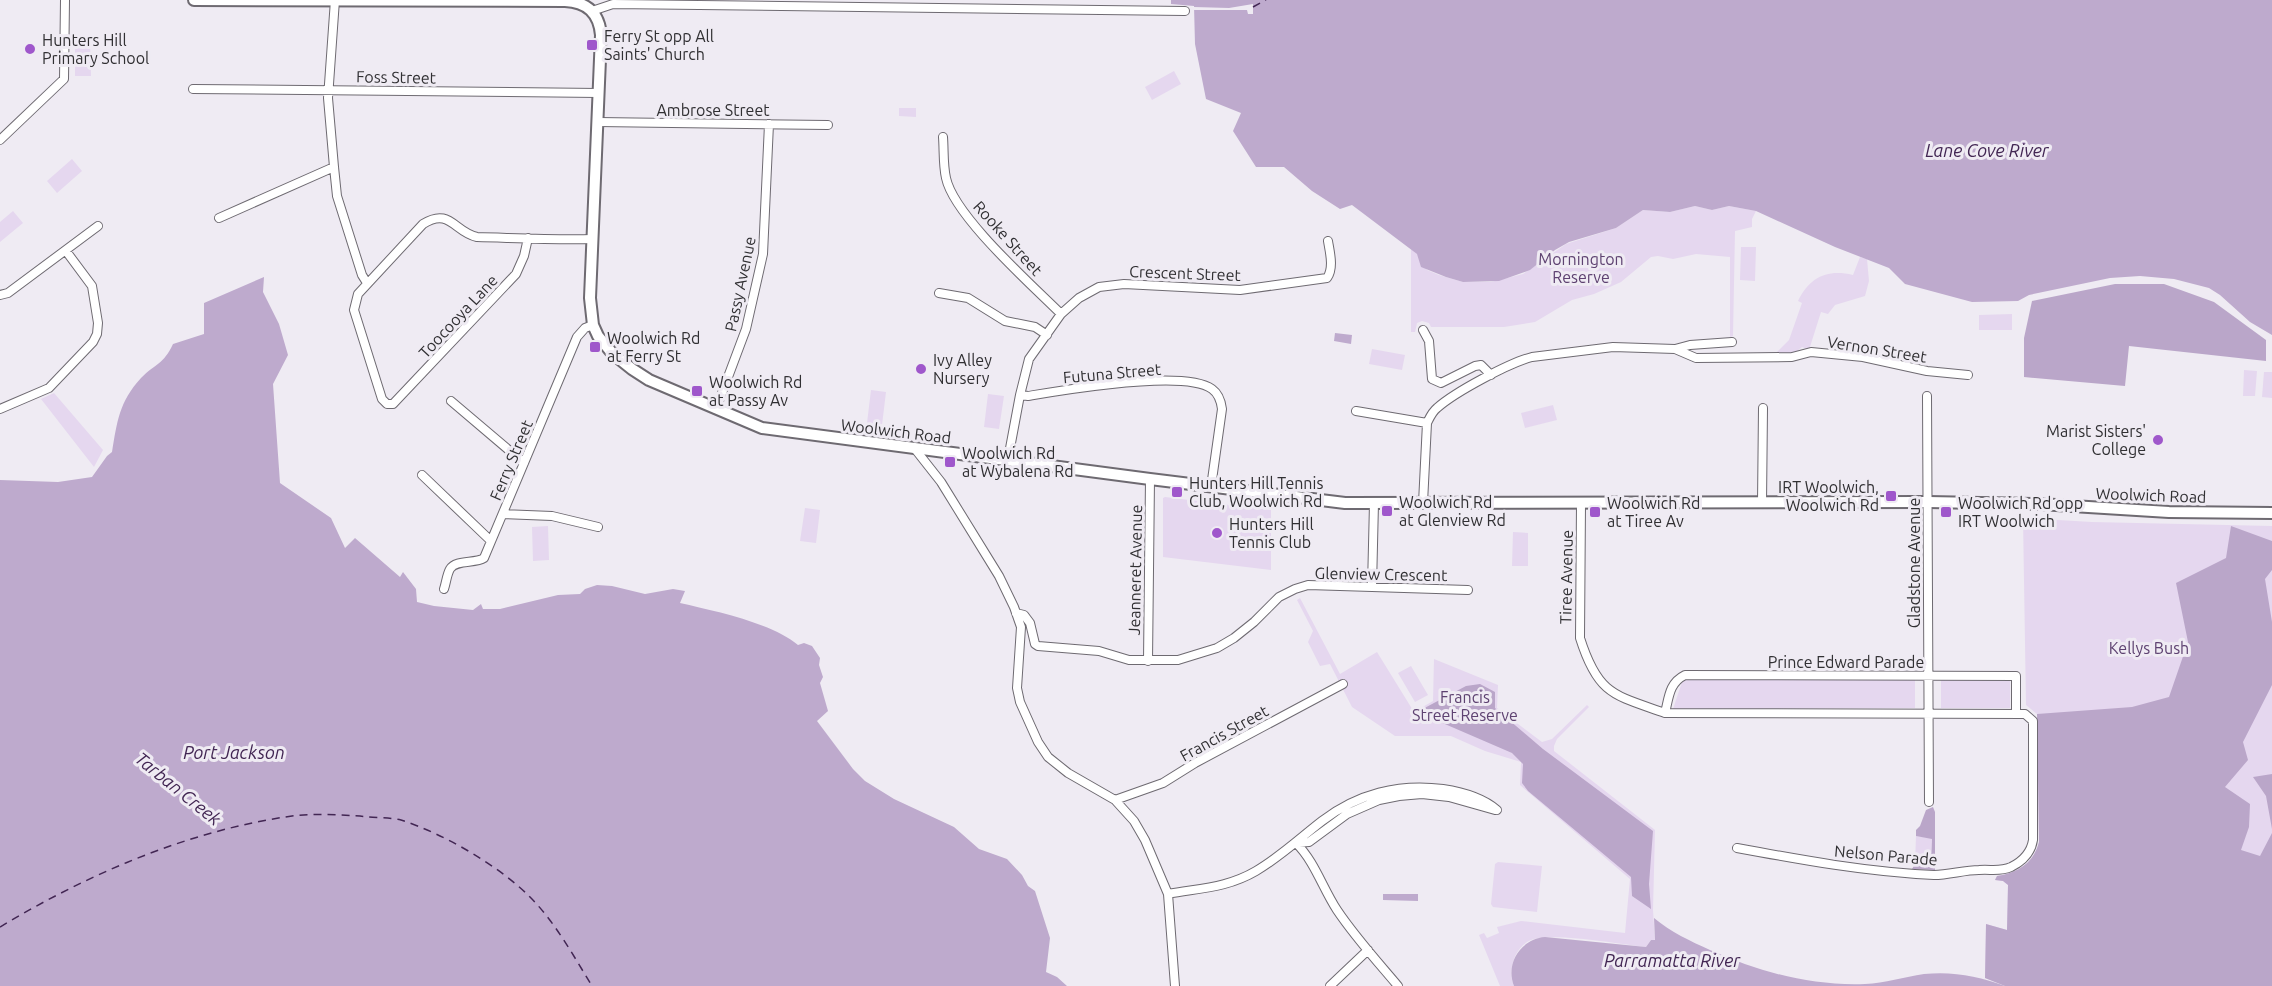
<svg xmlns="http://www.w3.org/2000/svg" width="2272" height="986" font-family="Ubuntu,sans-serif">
<rect width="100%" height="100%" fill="#efebf3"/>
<path fill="#e5d7ef" d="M75 42H90L91 76H75Z
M1174 71 1181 84 1152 100 1145 87Z
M899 108H916V117L899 116Z
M72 159 82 171 57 193 47 181Z
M1695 206 1712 210 1729 206 1756 211 1752 219V227L1735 231 1733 336 1730 337V257L1696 254 1673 259 1658 256 1651 257 1621 282 1594 294 1572 300 1535 322 1504 327H1431L1429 323 1422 321 1417 323 1415 332H1411V249L1417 254 1427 270 1439 275 1463 282H1491L1523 274 1566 244 1616 228 1643 210 1670 212Z
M13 211 23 223 0 242V222Z
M1741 247H1756L1755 281 1740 280Z
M1860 257 1867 259 1869 281 1865 296 1835 305 1828 314 1821 312 1809 350 1802 347 1795 353H1776L1789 340 1802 303 1798 301C1810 277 1827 269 1853 275Z
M2012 314V330H1979V315Z
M1372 349 1405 355 1402 370 1369 364Z
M2244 370 2257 371 2255 396H2243Z
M2264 372H2272V398L2262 397Z
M871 390 886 392 882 425 867 423Z
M54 393 103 450 94 467 41 399Z
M988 394 1004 396 999 429 984 427Z
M1553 405 1557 420 1525 428 1521 413Z
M1165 497 1271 510V570L1163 557V498Z
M805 508 820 510 816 543 800 541Z
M2023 518 2092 522 2272 526V986H2005L1985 978 1986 924 2007 930 2008 885 2003 881 1995 880 1997 876C2017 873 2034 863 2039 842L2037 714 2026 705Z
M548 526 549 560 533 561 532 527Z
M1513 532 1528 533V566H1512Z
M1300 598 1340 674 1377 652 1414 712 1433 701 1434 659 1498 685 1497 708 1542 742 1552 739 1587 705 1589 707 1557 739 1554 746V751L1655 830 1653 910 1655 941 1651 940 1646 947C1619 944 1559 933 1534 939 1515 944 1507 970 1514 986H1500L1479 935 1484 933 1487 938 1499 933 1497 927 1521 921 1625 933 1630 879 1520 785 1521 762 1485 751 1451 736H1395L1352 707 1330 664 1320 666 1308 642 1313 631 1297 600Z
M1411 666 1428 695 1415 702 1398 673Z
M1683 679H1915V708L1673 709Z
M1941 679H2010V708H1941Z
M1916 836 1932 838 1931 864H1915Z
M1498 862 1542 866 1537 912 1493 907 1491 904 1495 864Z"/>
<path fill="#baa6c9" d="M2115 284H2164L2214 302 2266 340V361L2129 346 2125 386 2024 377V338L2032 301Z
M2231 526 2272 541V570L2265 579 2272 622V685L2243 742 2248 760 2225 787 2250 804 2249 827 2241 850 2260 856 2272 833V986H2005L1985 978 1986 924 2007 930 2008 885 2003 881 1995 880 1997 876C2017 873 2034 863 2039 842L2037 714 2132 707 2169 697 2188 642 2176 583 2226 558Z
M1480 684 1495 692V708L1543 749 1653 831 1649 884 1651 909 1632 896 1631 877 1528 791 1522 783 1523 764 1512 753 1417 712 1466 686Z
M2272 774V829L2266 796 2253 777Z
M1933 807 1935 812V870L1912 869 1915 864H1931L1932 839 1916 836V830L1920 826 1926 810Z"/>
<path fill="#beaacd" d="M1171 0H2272V335L2250 322 2220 295 2209 288 2174 279 2140 276 2110 278 2029 295 2018 301 1972 302 1905 284 1889 268 1835 247 1756 211 1729 206 1712 210 1695 206 1670 212 1643 210 1616 228 1569 242 1555 250 1530 270 1499 281 1463 282 1446 277 1421 267 1417 254 1352 205 1340 209 1312 191 1284 167H1256L1233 131 1241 113 1206 99 1195 44 1194 6 1171 4Z
M264 277 263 292 279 324 288 355 273 384 280 483 331 518 345 548 355 538 400 577 403 572 416 589 417 602 434 606 473 610 481 604 483 609H500L558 595 580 594 585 589 597 585 612 586 645 594 673 589 685 591 680 603C715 611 772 623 798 645L804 643 812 646 820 658 819 665 823 677 820 683 828 711 817 721 853 769 865 781 894 799 954 827 979 849 1007 859 1022 875 1028 886 1035 891 1050 938 1046 972 1057 977 1067 986H0V480L58 482 92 477 107 456 112 452C117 422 119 402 141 378 156 363 163 365 173 344L204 334V303Z
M1335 333 1352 335 1351 344 1334 341Z
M1383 894H1418V901L1383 900Z
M1654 918C1671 932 1690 941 1710 950 1760 972 1810 986 1865 984 1885 983 1904 977 1924 974 1952 971 1979 976 2005 986H1514C1505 963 1521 939 1545 937L1646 947 1651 940H1655Z"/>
<path fill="#efebf3" d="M1253 4V14H1248L1247 10H1194V7L1229 8Z"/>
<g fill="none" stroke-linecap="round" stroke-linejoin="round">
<path stroke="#422653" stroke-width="1.5" stroke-dasharray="8 6" stroke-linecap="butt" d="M1253 7 1266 0
M0 927C88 874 190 830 292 816 315 813 338 815 360 816 373 818 389 817 401 820 444 834 498 865 530 897 555 922 573 955 592 986"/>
<g stroke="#6e6a71" stroke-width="10">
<path id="minor" d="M335 0 328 98 334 167 337 196 362 275 367 283
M592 11 613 4 1185 11
M193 89 599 93
M598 122 828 125
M943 137C944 150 943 165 946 178 954 216 1032 285 1061 314
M0 140 64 79 65 0
M219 218 334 167
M528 238 524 256 516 274 393 404H387L382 399 354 310 358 294 423 224C450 207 454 232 477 237 516 238 554 240 592 239
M939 293 968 298 1005 321 1035 327 1047 335
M0 295 8 293 98 226
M1423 330 1429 341 1432 379 1441 383 1475 366 1481 365 1491 375
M1675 349 1690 345 1732 342
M1020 395 1028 396C1064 390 1184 369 1212 389 1219 394 1221 401 1222 409L1211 487
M1927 396 1929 802
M451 401 524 463
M0 409 49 388 93 342 97 334 98 323 92 286 66 251
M716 409 746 329 763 254 769 124
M1356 411 1427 423
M915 449 941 482 999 576 1014 607 1021 627 1017 688 1020 702 1038 742 1048 757 1068 773 1115 800 1134 821 1145 840 1168 894 1175 986
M1008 459 1020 395 1029 359 1061 314 1079 298 1099 287 1124 284 1240 290 1327 278C1334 268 1330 253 1328 241
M422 475 491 541
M1423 503 1427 423C1430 417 1432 412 1437 408 1455 392 1509 363 1532 357L1613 347 1675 349 1696 358 1792 357 1811 352 1863 357 1927 371 1968 375
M1762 503 1763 408
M1581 504 1580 638C1598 695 1614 695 1665 713L2025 714 2033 721V840C2031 853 2023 861 2011 867 2000 872 1991 869 1979 870 1964 870 1949 875 1934 875 1867 872 1802 860 1737 848
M503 514 552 516 598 527
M1372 587 1374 503
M444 589C446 583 447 574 450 569 456 559 475 564 484 558L577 337 585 328 593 325
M1016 613 1024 615 1030 623 1035 644 1038 646 1099 651 1129 660H1178L1217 648 1234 638 1254 622 1279 597 1295 589 1308 585 1468 590
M1148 661 1150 479
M1665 713C1669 697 1669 683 1685 675L2016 676V714
M1115 800 1163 783 1195 763 1343 684
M1296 843 1309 842 1347 814 1379 800 1399 796 1422 794 1449 797 1495 810
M1296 843C1315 862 1322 887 1337 910 1355 937 1377 961 1398 986
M1168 894C1200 888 1227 888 1256 871 1280 857 1300 838 1322 821 1357 794 1399 783 1443 789 1463 792 1482 797 1497 810
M1330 986 1368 950"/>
</g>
<g stroke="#6e6a71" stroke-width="14">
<path id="tertiary" d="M194 0 565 1C587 2 599 13 601 35L590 298 593 325 598 336 612 353 632 369 649 380 762 428 1150 479 1345 503 1928 502 2040 504 2169 512 2272 513"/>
</g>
<use href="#minor" stroke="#fff" stroke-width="8"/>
<use href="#tertiary" stroke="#fff" stroke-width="10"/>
</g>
<g fill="#9f57cb" stroke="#efebf3" stroke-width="2">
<rect x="586" y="39" width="12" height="12" rx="3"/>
<circle cx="30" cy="49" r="6"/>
<rect x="589" y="341" width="12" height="12" rx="3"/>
<circle cx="921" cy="369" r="6"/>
<rect x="691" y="385" width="12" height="12" rx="3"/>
<circle cx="2158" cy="440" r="6"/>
<rect x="944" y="456" width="12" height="12" rx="3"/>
<rect x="1171" y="486" width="12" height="12" rx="3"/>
<rect x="1885" y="490" width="12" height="12" rx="3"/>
<rect x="1381" y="505" width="12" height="12" rx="3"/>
<rect x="1589" y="506" width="12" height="12" rx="3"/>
<rect x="1940" y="506" width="12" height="12" rx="3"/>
<circle cx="1217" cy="533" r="6"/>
</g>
<g text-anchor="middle" stroke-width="6" stroke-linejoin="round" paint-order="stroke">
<g font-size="16" fill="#313033" stroke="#efebf3" text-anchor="start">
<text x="604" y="42">Ferry St opp All<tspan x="604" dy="18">Saints' Church</tspan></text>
<text x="42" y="46">Hunters Hill<tspan x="42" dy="18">Primary School</tspan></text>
<text x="607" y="344">Woolwich Rd<tspan x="607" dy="18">at Ferry St</tspan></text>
<text x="933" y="366">Ivy Alley<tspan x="933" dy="18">Nursery</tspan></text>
<text x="709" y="388">Woolwich Rd<tspan x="709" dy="18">at Passy Av</tspan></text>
<text x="2146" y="437" text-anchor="end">Marist Sisters'<tspan x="2146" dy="18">College</tspan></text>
<text x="962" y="459">Woolwich Rd<tspan x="962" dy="18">at Wybalena Rd</tspan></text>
<text x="1189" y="489">Hunters Hill Tennis<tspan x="1189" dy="18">Club, Woolwich Rd</tspan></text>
<text x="1879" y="493" text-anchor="end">IRT Woolwich,<tspan x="1879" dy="18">Woolwich Rd</tspan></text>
<text x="1399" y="508">Woolwich Rd<tspan x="1399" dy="18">at Glenview Rd</tspan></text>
<text x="1607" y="509">Woolwich Rd<tspan x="1607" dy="18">at Tiree Av</tspan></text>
<text x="1958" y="509">Woolwich Rd opp<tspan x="1958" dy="18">IRT Woolwich</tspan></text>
<text x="1229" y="530">Hunters Hill<tspan x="1229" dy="18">Tennis Club</tspan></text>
</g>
<g font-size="16" fill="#313033" stroke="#efebf3">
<text transform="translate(396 77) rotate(1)" y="6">Foss Street</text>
<text x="713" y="116">Ambrose Street</text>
<text transform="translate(1008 238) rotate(48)" y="6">Rooke Street</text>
<text transform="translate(1185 273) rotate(2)" y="6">Crescent Street</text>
<text transform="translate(740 284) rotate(-78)" y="6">Passy Avenue</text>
<text transform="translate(458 316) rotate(-47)" y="6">Toocooya Lane</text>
<text transform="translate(1877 349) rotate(9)" y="6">Vernon Street</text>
<text transform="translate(1112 373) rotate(-5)" y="6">Futuna Street</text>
<text transform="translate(896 431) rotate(7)" y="6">Woolwich Road</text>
<text transform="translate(511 460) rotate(-67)" y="6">Ferry Street</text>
<text transform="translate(2151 495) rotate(2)" y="6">Woolwich Road</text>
<text transform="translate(1914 563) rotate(-90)" y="6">Gladstone Avenue</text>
<text transform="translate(1135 570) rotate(-89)" y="6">Jeanneret Avenue</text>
<text transform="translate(1381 574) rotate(1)" y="6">Glenview Crescent</text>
<text transform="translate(1566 577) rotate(-89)" y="6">Tiree Avenue</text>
<text x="1846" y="668">Prince Edward Parade</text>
<text transform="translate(1224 733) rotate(-29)" y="6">Francis Street</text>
<text transform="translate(1886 855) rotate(5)" y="6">Nelson Parade</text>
</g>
<g font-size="16" fill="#5e4271" stroke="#efebf3">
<text x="1581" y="265">Mornington<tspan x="1581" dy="18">Reserve</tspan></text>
<text x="2149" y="654">Kellys Bush</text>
<text x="1465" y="703">Francis<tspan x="1465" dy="18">Street Reserve</tspan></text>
</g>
<g font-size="18" font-style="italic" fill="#422653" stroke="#efebf3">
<text x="1987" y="157">Lane Cove River</text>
<text x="234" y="759">Port Jackson</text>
<text transform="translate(178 789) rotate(39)" y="6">Tarban Creek</text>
<text x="1672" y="967">Parramatta River</text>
</g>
</g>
</svg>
